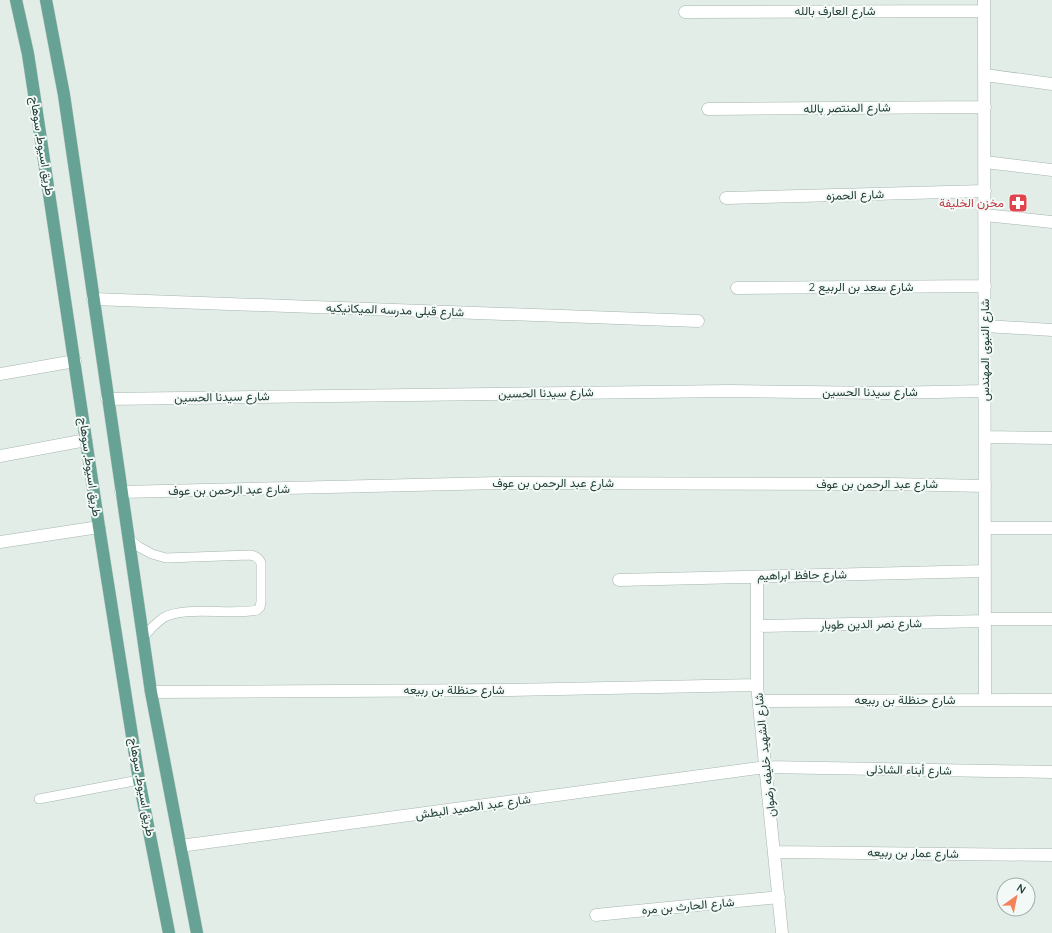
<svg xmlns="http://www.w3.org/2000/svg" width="1052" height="933" font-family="Quicksand,Vazirmatn,sans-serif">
<rect width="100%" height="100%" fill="#e2ede8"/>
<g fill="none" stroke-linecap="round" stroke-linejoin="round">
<g stroke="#a5b5af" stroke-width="10">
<path id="lane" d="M128 538 139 547 152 554 166 558 250 555C256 556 259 558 261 563V602L260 607 257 610C231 616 185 605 163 618 155 624 149 630 143 638
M39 799 139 780"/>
</g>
<g stroke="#a5b5af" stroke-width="13">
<path id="street" d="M984 0 985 700
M685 12 984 11
M985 75 1052 84
M708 109 985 107
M985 162 1052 170
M726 198 985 191
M985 215 1052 222
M737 288 985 286
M93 299 698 321
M985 326 1052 330
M0 374 75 361
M107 399 731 391 886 393 985 391
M985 437 1052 438
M0 456 86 440
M121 492 498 483 890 484 985 486
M985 528H1052
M0 542 99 527
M757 577V685L782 933
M619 580 985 571
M985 619H1052
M757 626 985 621
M151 692 509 690 757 685
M759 701 1052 700
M180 846 766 767 1052 772
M774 852 1052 855
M596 915 779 897"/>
</g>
<g stroke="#c1c9c7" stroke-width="13">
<path id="primary" d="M16 0 28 54 35 100 99 527 139 780 169 933
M46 0 64 95 151 692 197 933"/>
</g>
<use href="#lane" stroke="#fff" stroke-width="9"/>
<use href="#street" stroke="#fff" stroke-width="12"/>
<use href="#primary" stroke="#66a394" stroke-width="12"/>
</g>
<defs>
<g id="pharmacy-square" transform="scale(1)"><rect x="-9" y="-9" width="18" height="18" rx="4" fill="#e0444e" stroke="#f3f9f6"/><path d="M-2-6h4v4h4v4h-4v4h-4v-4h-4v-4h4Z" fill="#fff"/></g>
</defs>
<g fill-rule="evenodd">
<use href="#pharmacy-square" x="1018" y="203"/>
</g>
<g text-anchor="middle" stroke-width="4" stroke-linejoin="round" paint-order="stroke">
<g font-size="12" fill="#223e37" stroke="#f3f9f6">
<text x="835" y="15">شارع العارف بالله</text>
<text transform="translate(847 108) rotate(-1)" y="4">شارع المنتصر بالله</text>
<text transform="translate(42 146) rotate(81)" y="4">طريق اسيوط, سوهاج</text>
<text transform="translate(855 195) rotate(-2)" y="4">شارع الحمزه</text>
<text x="861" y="291">شارع سعد بن الربيع 2</text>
<text transform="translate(395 310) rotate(2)" y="4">شارع قبلى مدرسه الميكانيكيه</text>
<text transform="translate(985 350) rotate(-90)" y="4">شارع النبوى المهندس</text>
<text x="870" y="396">شارع سيدنا الحسين</text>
<text transform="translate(546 393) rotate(-1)" y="4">شارع سيدنا الحسين</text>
<text transform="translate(222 397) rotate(-1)" y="4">شارع سيدنا الحسين</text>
<text transform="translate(90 467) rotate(82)" y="4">طريق اسيوط, سوهاج</text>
<text x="553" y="487">شارع عبد الرحمن بن عوف</text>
<text x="877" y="488">شارع عبد الرحمن بن عوف</text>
<text transform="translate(229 490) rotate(-1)" y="4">شارع عبد الرحمن بن عوف</text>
<text transform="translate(802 575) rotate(-1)" y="4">شارع حافظ ابراهيم</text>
<text transform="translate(871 624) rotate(-1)" y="4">شارع نصر الدين طوبار</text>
<text x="454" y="694">شارع حنظلة بن ربيعه</text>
<text x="905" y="704">شارع حنظلة بن ربيعه</text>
<text transform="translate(765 755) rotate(-96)" y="4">شارع الشهيد خليفه رضوان</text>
<text transform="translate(909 770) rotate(1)" y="4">شارع أبناء الشاذلى</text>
<text transform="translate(142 787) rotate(80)" y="4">طريق اسيوط, سوهاج</text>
<text transform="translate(473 807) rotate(-8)" y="4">شارع عبد الحميد البطش</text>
<text transform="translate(913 853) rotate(1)" y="4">شارع عمار بن ربيعه</text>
<text transform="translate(688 906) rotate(-5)" y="4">شارع الحارث بن مره</text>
</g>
<g font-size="12" fill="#be3a42" stroke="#f3f9f6" text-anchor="end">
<text x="1004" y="207">مخزن الخليفة</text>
</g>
</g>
<g transform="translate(1016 897) rotate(33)"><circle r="19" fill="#f3f9f6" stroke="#9faeaa"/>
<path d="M0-3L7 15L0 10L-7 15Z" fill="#f48259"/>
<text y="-6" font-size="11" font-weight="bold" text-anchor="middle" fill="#223e37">N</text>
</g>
</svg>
